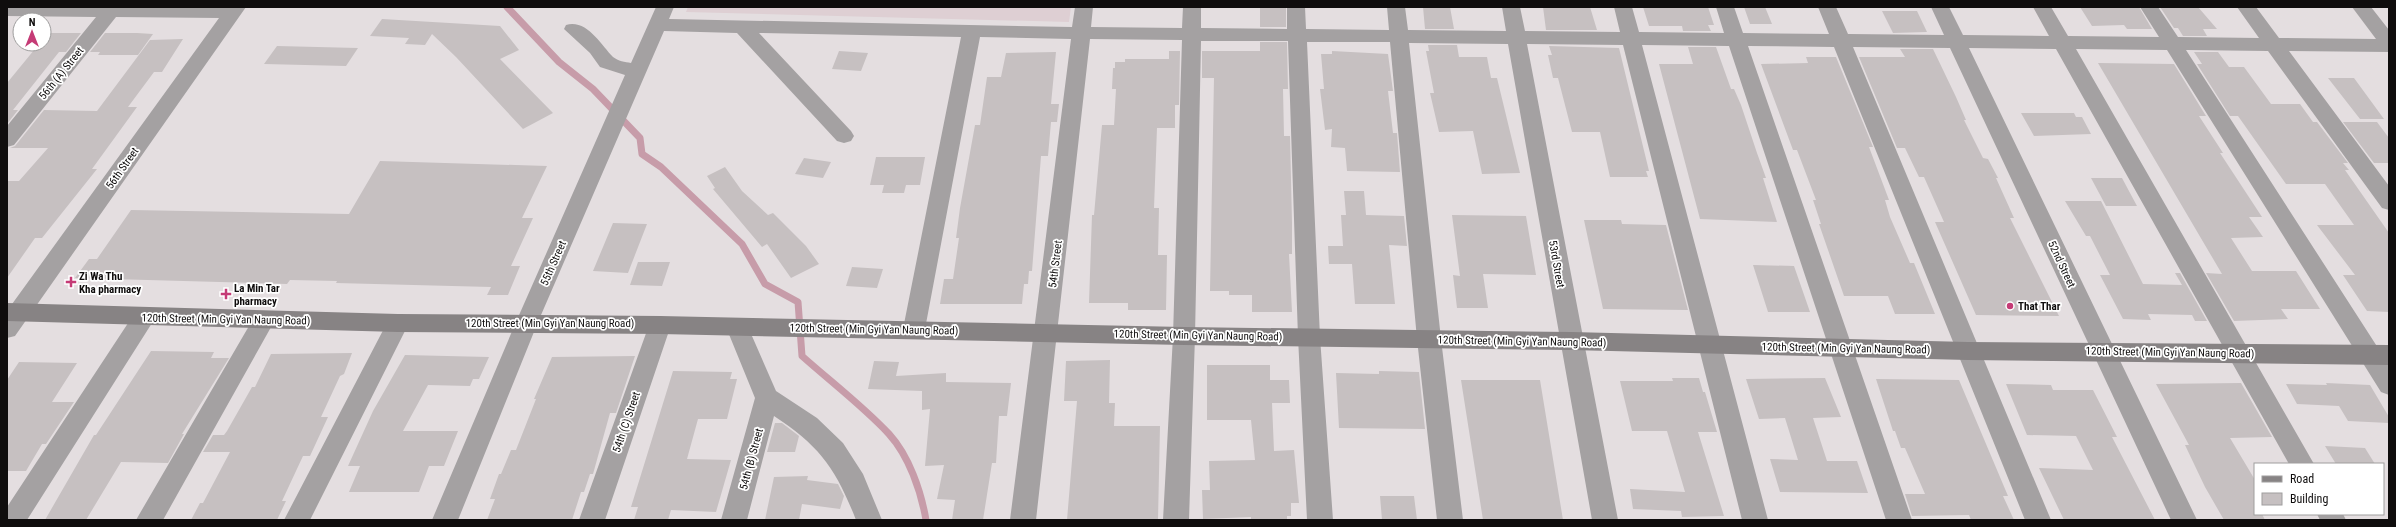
<svg xmlns="http://www.w3.org/2000/svg" width="2396" height="527" font-family="'Roboto Condensed',sans-serif">
<rect width="100%" height="100%" fill="#e4dee0"/>
<path fill="#decfd3" d="M688 7H1071L1069 22 686 12Z"/>
<g fill="none" stroke-linecap="round" stroke-linejoin="round">
<path stroke="#c79ca9" stroke-width="7" d="M507 7 559 62 593 89 640 138 642 154 661 167 742 244 765 284 798 302 802 356C830 381 864 407 889 434 909 456 921 491 926 520"/>
</g>
<path fill="#c6c0c1" d="M1260 7H1286V27H1260Z
M1423 7H1450L1454 29H1425Z
M1543 7H1590L1597 30H1546Z
M1643 7H1708L1714 25H1708L1711 31H1683L1682 26H1649Z
M1744 7H1765L1772 24H1750Z
M2080 7H2139L2152 29H2127L2124 25 2092 26Z
M2160 7H2198L2217 29H2203L2207 36H2183L2178 28H2174Z
M1882 11H1917L1927 32 1893 33Z
M382 19 500 26 519 50 500 59 553 113 523 129 456 57 432 34 425 45 405 44 409 38 370 36Z
M48 33H81L66 52H59L13 110H18L7 124V83L39 44H44V38Z
M105 33H137L153 34 138 55H98L100 52H90Z
M183 39 162 72H154L128 107H137L92 169H97L42 238H35L7 278V181H19L48 148H10L15 146 44 110 97 111 150 40Z
M1260 42H1287L1288 89H1283L1284 136H1290L1292 223V254H1289L1292 312H1252V295H1229V291H1210L1214 78H1202V51H1260Z
M1428 45H1457L1459 57H1487L1491 78H1497L1520 173 1482 174 1473 131 1439 132 1430 93H1434L1426 51H1429Z
M277 46 358 48 346 66 264 64Z
M1549 46 1619 48 1649 171H1646L1648 177H1610L1600 132H1572L1558 78H1553L1548 55H1552Z
M1688 47H1716L1731 89H1734L1741 105 1757 153 1766 178H1763L1777 222 1700 219 1659 64H1693Z
M1900 49H1933L1956 97 1966 120H1964L1983 158 1988 159 1998 178H1996L2014 218H2010L2059 316 1976 315 1935 222H1944L1924 177H1919L1905 148H1897L1859 57H1905Z
M839 51 868 53 861 71 832 69Z
M1169 51H1180L1179 105H1175V128H1157L1154 208H1159L1158 255H1167L1166 310H1128V303H1089L1092 215H1094L1102 125H1114L1116 89H1112L1113 68H1115V62H1125V59H1169Z
M1332 51 1388 54 1393 91H1388L1393 133H1397L1400 172 1347 171 1345 148 1331 147 1332 129 1325 130 1320 89H1324L1321 54H1332Z
M1056 52 1051 104H1059L1057 122H1051L1048 156H1041L1032 271H1029L1028 284H1024L1022 304H940L944 279H953L959 238H956L960 208 975 125H980L987 77H1001L1006 53Z
M2194 52H2218L2229 67H2244L2271 104H2300L2313 122H2317L2348 163H2343L2349 170H2345L2389 233V312L2367 311 2343 275H2355L2317 225H2354L2325 184H2286L2238 116H2230L2197 64H2202Z
M1806 57H1836L1873 147H1869L1889 200H1885L1890 217 1910 263H1914L1935 314H1895L1888 296H1844L1819 224H1821L1813 200H1816L1797 150H1793L1761 64 1808 63Z
M2098 63 2174 64 2206 116H2199L2223 153H2220L2262 217H2249L2263 237 2231 238 2252 271H2296L2320 309H2281L2288 319 2234 321 2206 273 2222 274Z
M2328 78H2354L2384 119H2360Z
M2021 113H2074L2076 117H2082L2091 134 2034 136Z
M2343 122H2377L2389 138V163H2374Z
M876 157H925L920 185H906L904 193H882L884 185H870Z
M804 158 831 162 823 178 795 174Z
M380 161 547 166 522 218H533L511 266H520L508 295H487L491 287 336 283 337 281 290 280 287 284 75 278 89 259H97L131 210 349 214Z
M725 167 742 191 768 215 773 213 806 246 819 264 791 278 767 244 762 247 713 189 715 188 707 176Z
M2091 178H2122L2137 206H2106Z
M1344 191H1364L1366 215 1404 216 1407 246 1389 245 1395 304H1355L1352 264H1329L1328 246H1343L1341 215H1346Z
M2065 201H2101L2143 284 2182 285 2175 273H2180L2207 321H2195L2192 315 2148 314 2151 320 2123 319 2100 275H2110L2090 236H2086Z
M1452 215 1526 216 1536 275 1483 274 1488 308H1457L1453 275 1460 276Z
M1584 220H1621L1622 224 1666 225 1688 310 1603 309Z
M613 223 647 224 628 273 593 271Z
M638 262H670L662 286 630 285Z
M1753 265 1794 266 1810 312H1768Z
M852 267 883 269 877 288 846 286Z
M151 351 214 352 211 358H229L182 434H184L168 463 121 462 86 520H45L94 435H96Z
M352 353 344 374 340 376 321 417H328L310 456H303L282 501H286L277 520H191L200 503H203L230 452H203L213 435H224L227 431 252 387H255L271 354Z
M405 355 489 357 479 379H473L470 386 428 385 403 431H458L444 466H429L419 492H349L360 466H348L373 411Z
M635 356 616 413H610L593 474H590L584 492H581L572 520H487L495 499H490L499 474H501L511 450H516L536 399H534L552 357Z
M1110 360 1109 403H1115L1114 426H1160L1158 520H1067L1077 401H1064L1066 361Z
M874 361 899 362 896 376 946 373V382L1011 383 1007 416H999L996 463H992L983 520H952L955 500 937 499 944 465 925 466 930 409 922 410V391L868 389Z
M19 362 77 363 52 402H74L46 444H42L26 471H7V380Z
M1207 365H1270V380H1289L1290 403H1272L1274 451 1294 450 1299 503H1291V516H1287V520H1251V517L1203 519 1202 490H1210L1209 461 1255 460 1251 420H1207Z
M673 371 732 372 730 379H737L727 419H698L687 459 731 460 716 512 671 510 668 520H634L638 507H631Z
M1379 371 1419 372 1425 429 1339 428 1336 373 1379 374Z
M1672 378H1699L1703 392H1705L1717 432H1698L1724 516 1682 517 1681 511 1633 509 1630 489 1685 492 1667 431H1632L1620 381H1673Z
M1825 378 1841 417 1813 418 1827 461H1857L1868 493 1780 492 1770 459 1798 460 1785 418 1759 419 1746 379Z
M1876 379 1959 380 2008 496H2003L2014 520H1971L1969 515 1912 516 1905 494H1925L1905 448H1901L1895 431H1893Z
M1461 380H1540L1563 520H1483Z
M2241 383 2272 437 2230 438 2255 480V514H2262L2265 520H2224L2205 487 2185 445H2189L2156 384Z
M2326 383 2370 385 2389 417V423L2348 421 2339 406 2297 404 2286 384 2327 385Z
M2006 384 2051 385 2053 390H2093L2117 437H2112L2155 520H2064L2039 468 2093 470 2076 436 2027 435Z
M775 423H782L799 436 795 452H767Z
M2325 446 2365 448 2375 464H2336Z
M808 476 807 480 838 484 844 496 840 509 802 504 799 520H765L774 477Z
M1380 496H1414L1417 520H1382Z"/>
<g fill="none" stroke-linecap="round" stroke-linejoin="round">
<path fill="#a4a1a2" fill-rule="evenodd" d="M7 7H246L15 336 7 338V311L219 18 116 17 14 145 7 147V126L96 17 7 16Z
M656 7H674L669 19 1072 27 1075 7H1093L1091 27 1182 28 1183 7H1201V28L1287 29V7H1305L1306 29 1389 30 1387 7H1405L1408 30 1506 31 1502 7H1520L1525 31 1620 32 1614 7H1632L1639 32 1724 33 1716 7H1734L1743 33 1829 34 1818 7H1836L1848 34 1944 35 1931 7H1949L1963 35 2049 36 2033 7H2051L2068 36 2159 37 2140 7H2158L2178 37 2259 38 2237 7H2256L2279 38 2376 39 2352 7H2371L2389 30V52L2289 51 2389 186V210L2382 208 2268 51 2186 50 2389 365V395L2381 392 2167 50 2076 49 2314 464H2289L2056 49 1969 48 2197 520H2171L1950 48 1853 47 2051 520H2025L1834 47 1748 46 1912 520H1886L1729 46 1642 45 1768 520H1742L1623 45 1527 44 1618 520H1592L1508 44 1409 43 1441 339 1463 520H1437L1417 339 1390 42H1307L1320 337 1333 520H1307L1298 337 1288 41H1201L1195 336 1189 520H1163L1173 336 1182 40 1090 39 1036 520H1010L1071 39 980 37 925 329 922 336 914 338 906 336 903 329 961 37 759 33 851 131 854 136 851 141 844 143 837 141 737 33 664 31 538 322 458 520H432L516 322 625 75 600 67 590 53 564 29 566 25C587 19 601 45 613 57 618 61 625 62 631 63Z
M144 308 152 311 155 317 152 323 27 520H7V507L136 311Z
M264 311 272 314 275 320 163 520H136L256 314Z
M398 314 406 317 409 323 310 520H284L390 317Z
M660 316 668 318 671 325 605 520H579L649 325 652 318Z
M737 318 745 320 776 391 817 418 843 443 863 474 882 520H856C836 469 820 446 774 416L747 520H721L755 398 726 327 729 320Z
M2317 514H2343L2346 520H2320Z"/>
<path fill="#878384" fill-rule="evenodd" d="M7 303 398 314 660 316 1184 327 1571 332 1968 342 2389 345V365L1968 360 1571 350 1184 345 660 334 398 332 7 321Z"/>
</g>
<g fill="#c53b76" stroke="#fff" stroke-width="1.5">
<path d="M69 276h4v4h4v4h-4v4h-4v-4h-4v-4h4z"/>
<path d="M224 288h4v4h4v4h-4v4h-4v-4h-4v-4h4z"/>
<circle cx="2010" cy="306" r="4"/>
</g>
<g text-anchor="middle" stroke-width="3.5" stroke-linejoin="round" paint-order="stroke">
<g font-size="11" fill="#0f0d0d" stroke="#fff">
<text transform="translate(61 73) rotate(-51)" y="4">56th (A) Street</text>
<text transform="translate(122 168) rotate(-55)" y="4">56th Street</text>
<text transform="translate(553 263) rotate(-66)" y="4">55th Street</text>
<text transform="translate(1055 264) rotate(-83)" y="4">54th Street</text>
<text transform="translate(1557 264) rotate(80)" y="4">53rd Street</text>
<text transform="translate(2062 264) rotate(65)" y="4">52nd Street</text>
<text transform="translate(226 319) rotate(1)" y="4">120th Street (Min Gyi Yan Naung Road)</text>
<text x="550" y="327">120th Street (Min Gyi Yan Naung Road)</text>
<text transform="translate(874 329) rotate(1)" y="4">120th Street (Min Gyi Yan Naung Road)</text>
<text transform="translate(1198 335) rotate(1)" y="4">120th Street (Min Gyi Yan Naung Road)</text>
<text transform="translate(1522 341) rotate(1)" y="4">120th Street (Min Gyi Yan Naung Road)</text>
<text transform="translate(1846 348) rotate(1)" y="4">120th Street (Min Gyi Yan Naung Road)</text>
<text transform="translate(2170 352) rotate(1)" y="4">120th Street (Min Gyi Yan Naung Road)</text>
<text transform="translate(626 422) rotate(-71)" y="4">54th (C) Street</text>
<text transform="translate(751 459) rotate(-75)" y="4">54th (B) Street</text>
</g>
<g font-size="11" font-weight="bold" fill="#0f0d0d" stroke="#fff" text-anchor="start">
<text x="79" y="280">Zi Wa Thu<tspan x="79" dy="13">Kha pharmacy</tspan></text>
<text x="234" y="292">La Min Tar<tspan x="234" dy="13">pharmacy</tspan></text>
<text x="2018" y="310">That Thar</text>
</g>
</g>
<rect width="2396" height="527" fill="none" stroke="#0f0d0d" stroke-width="16"/>
<rect x="2254" y="463" width="130" height="52" fill="#ffffff" stroke="#9f9e9e"/>
<rect x="2262" y="476" width="20" height="6" fill="#878384" stroke="#9f9e9e"/>
<text x="2290" y="483" font-size="12" fill="#0f0d0d">Road</text>
<rect x="2262" y="493" width="20" height="12" fill="#c6c0c1" stroke="#9f9e9e"/>
<text x="2290" y="503" font-size="12" fill="#0f0d0d">Building</text>
<g transform="translate(32 32)"><circle r="19" fill="#ffffff" stroke="#9f9e9e"/>
<path d="M0-3L7 15L0 10L-7 15Z" fill="#c53b76"/>
<text y="-6" font-size="11" font-weight="bold" text-anchor="middle" fill="#0f0d0d">N</text>
</g>
</svg>
